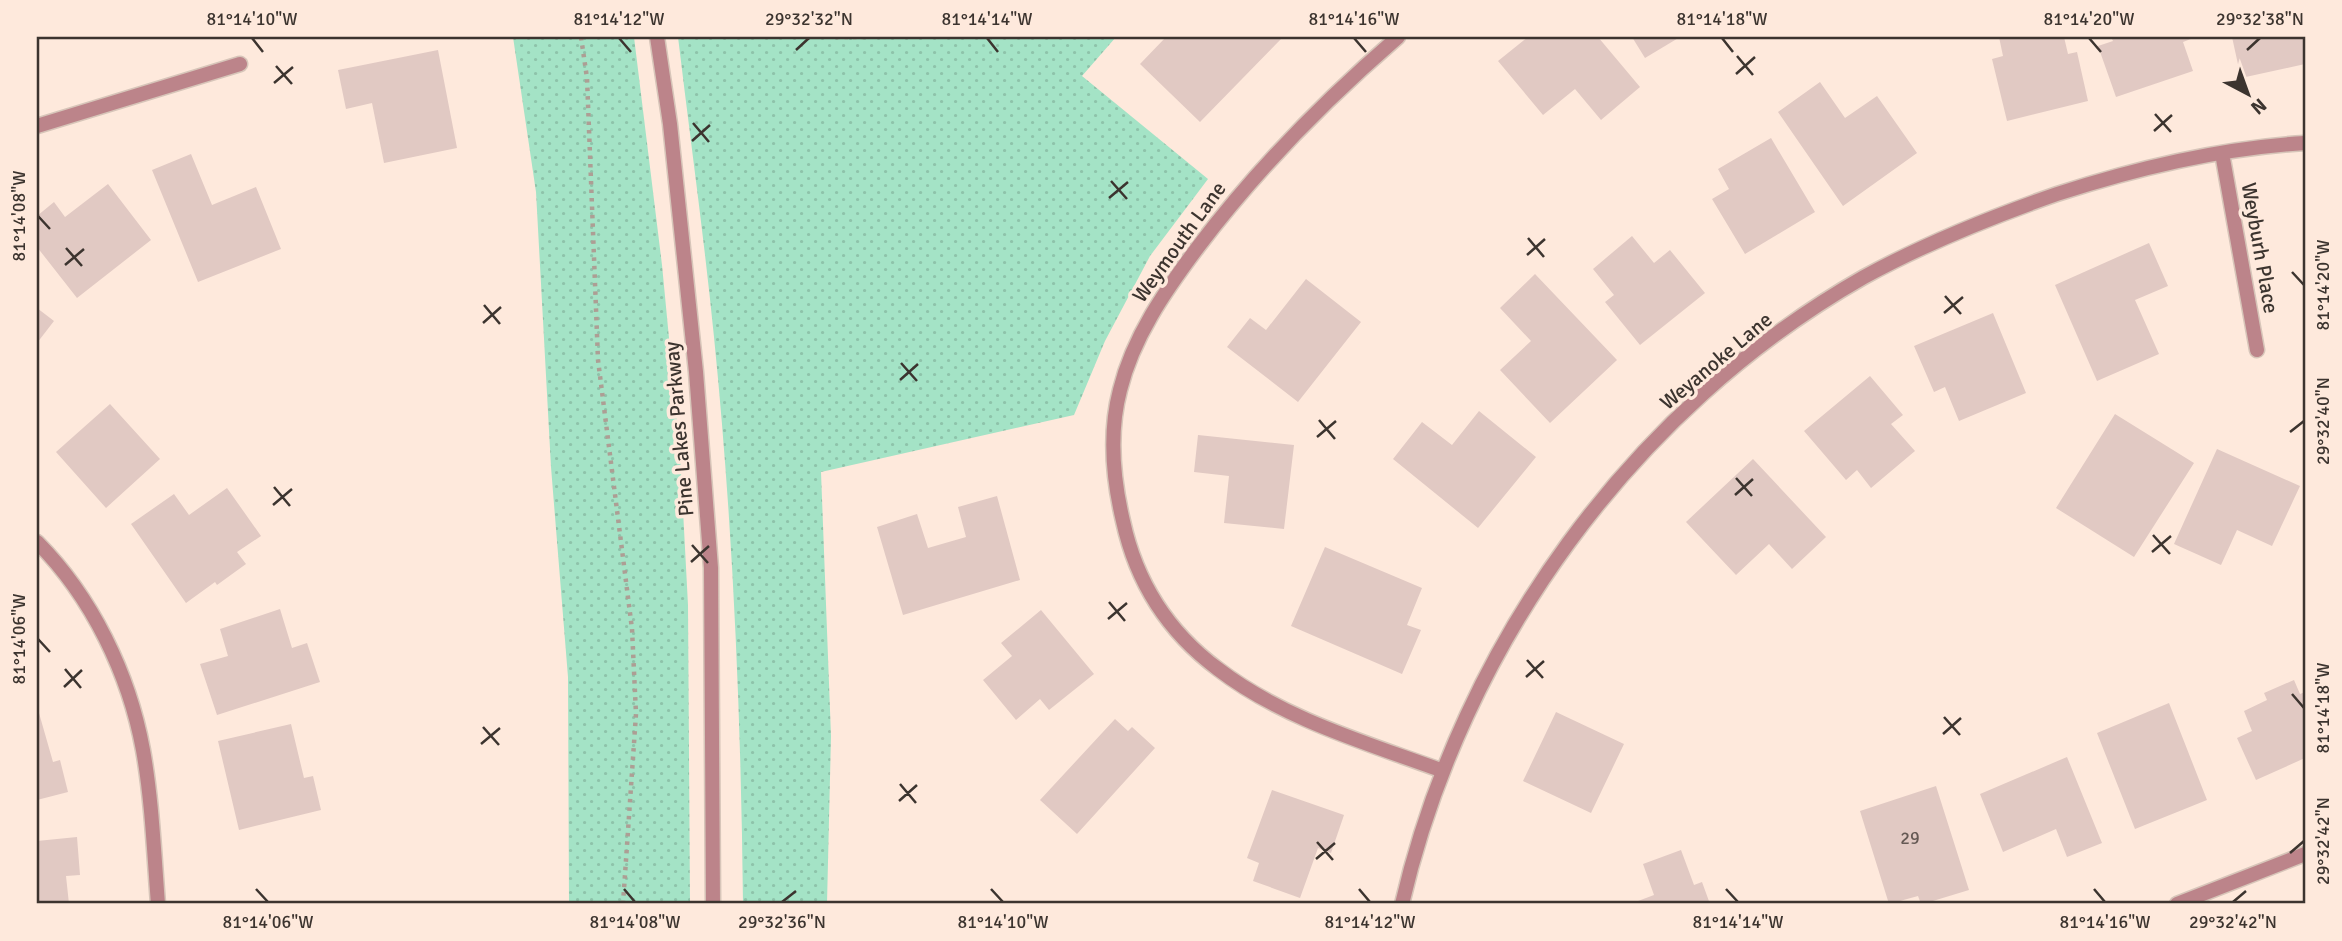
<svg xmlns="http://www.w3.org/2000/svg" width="2342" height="941" font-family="Signika,sans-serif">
<defs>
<pattern id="grass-dots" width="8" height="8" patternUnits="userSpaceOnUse" patternTransform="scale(1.75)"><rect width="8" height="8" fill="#a4e3c6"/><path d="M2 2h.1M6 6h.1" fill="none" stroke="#8ec3aa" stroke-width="1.8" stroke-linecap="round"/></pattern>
</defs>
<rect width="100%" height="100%" fill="#fee9dc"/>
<path fill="url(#grass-dots)" d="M513 37H634L662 265 680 453 688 605 690 904H569L568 677 551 467 536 192Z
M678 37H1116L1082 76 1208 179 1150 256 1105 341 1074 415 821 472 831 736 827 904H743C741 715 733 525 714 337 704 237 690 137 678 37Z"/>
<path fill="#e1c9c3" d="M1166 37H1283L1200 122 1140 64Z
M1528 37H1598L1640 87 1601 120 1575 89 1543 115 1498 61Z
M1632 37H1680L1645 58Z
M1999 37H2064L2068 54 2077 52 2088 101 2007 121 1992 59 2003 56Z
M2111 37H2196L2183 42 2193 71 2116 97 2098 46 2113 41Z
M2232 37H2305V64L2241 78Z
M438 50 457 148 384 163 372 103 346 109 338 70Z
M1820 82 1845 118 1877 96 1917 153 1843 206 1778 112Z
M1771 138 1815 212 1745 254 1712 199 1729 189 1718 169Z
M191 154 212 205 256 187 281 249 198 282 152 170Z
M108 184 151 240 77 298 37 247V216L54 202 65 217Z
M1632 236 1654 263 1670 250 1705 293 1640 345 1605 302 1614 295 1593 269Z
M2149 243 2168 286 2135 300 2159 354 2097 381 2055 285Z
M1535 274 1617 360 1550 423 1500 370 1531 341 1500 308Z
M1306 279 1361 322 1298 402 1227 347 1250 318 1266 330Z
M37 308 54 321 37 343Z
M1993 313 2026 393 1959 421 1945 387 1934 392 1914 346Z
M1870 376 1903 415 1891 424 1915 451 1871 488 1857 470 1846 480 1804 431Z
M110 404 160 459 106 508 56 452Z
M1479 411 1536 457 1478 528 1393 459 1422 422 1452 445Z
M2115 414 2194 463 2134 557 2056 508Z
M1198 435 1294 445 1284 529 1224 523 1229 476 1194 472Z
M2217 449 2300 486 2272 546 2237 530 2221 565 2174 544Z
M1753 459 1826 537 1792 569 1769 544 1736 575 1686 522Z
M227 488 261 536 237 552 246 564 217 585 215 582 186 603 131 524 174 494 189 515Z
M997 496 1020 580 903 615 877 527 917 514 928 548 966 537 958 507Z
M1325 547 1422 588 1407 625 1421 630 1402 674 1291 626Z
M280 609 292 648 307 643 320 682 217 715 200 664 228 656 220 629Z
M1041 610 1094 674 1049 710 1040 699 1016 720 983 680 1012 656 1001 643Z
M2294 680 2300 694 2305 692V758L2256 780 2237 738 2252 731 2244 711 2267 700 2264 693Z
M2169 703 2207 800 2135 829 2097 733Z
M1556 712 1624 744 1591 813 1523 781Z
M39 713 53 762 60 760 68 792 37 800V714Z
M1115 719 1128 731 1132 727 1155 748 1077 834 1040 800Z
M291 724 304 778 313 776 321 810 239 830 218 741Z
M2067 757 2102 843 2067 857 2056 829 2003 852 1980 794Z
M1936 786 1969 890 1923 904H1921L1918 896 1889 904 1860 811Z
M1272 790 1344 815 1331 853 1318 848 1300 898 1253 881 1259 863 1247 858Z
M77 837 80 875 66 876 69 904H37V841Z
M1681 850 1694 885 1702 882 1710 904H1630L1654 895 1643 864Z"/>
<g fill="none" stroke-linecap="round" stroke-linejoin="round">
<g stroke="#d7c5b9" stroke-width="17">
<path id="minor" d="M1398 37C1324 101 1257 169 1198 247 1165 291 1133 337 1120 390 1109 432 1113 479 1123 521 1136 581 1168 632 1218 669 1283 719 1367 743 1443 771
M37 126 240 64
M2222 153 2257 350
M37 542C92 597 129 674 143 750 152 800 154 853 158 904
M1402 904C1462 645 1632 409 1864 277 1926 243 1991 217 2057 194 2137 168 2221 148 2305 143
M2177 904 2305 854"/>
</g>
<g stroke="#d7c5b9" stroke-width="17">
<path id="tertiary" d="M657 37 670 124 696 372 711 568 713 904"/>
</g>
<path stroke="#ad9e94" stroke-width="4.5" stroke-dasharray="3.5 5" stroke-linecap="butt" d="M581 37 587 78 598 360 632 629 636 714 623 904
M836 37H864"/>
<use href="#minor" stroke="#bc848a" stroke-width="14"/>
<use href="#tertiary" stroke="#bc848a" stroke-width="14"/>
</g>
<path fill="none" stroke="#3c342f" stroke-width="2.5" d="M252 38 263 52M619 38 631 52M987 38 998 52M1354 38 1366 52M1722 38 1733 52M2089 38 2101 52M796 50 809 38M2247 50 2260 38M1737 56 1753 75M276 66 292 84M1736 74 1755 57M274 83 293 67M2155 114 2171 132M693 123 709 142M2154 131 2172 115M692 141 710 125M1111 181 1127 199M1109 198 1128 182M38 216 50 229M1528 238 1544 257M66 248 82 266M1527 255 1545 239M65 265 84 249M2292 272 2304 285M1945 296 1961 314M484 305 500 324M1944 313 1963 297M483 323 501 307M901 363 917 381M900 380 918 364M1319 420 1335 439M2290 432 2304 421M1317 437 1336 421M1736 478 1752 496M274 487 290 506M1735 495 1753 479M273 505 292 489M2153 535 2170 554M692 545 708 563M2152 552 2171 536M691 562 709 546M1109 602 1125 621M1108 619 1127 603M38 639 50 652M1527 660 1543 678M65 669 81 688M1526 677 1544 661M64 687 82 670M2292 694 2304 708M1944 717 1960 735M483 727 499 745M1943 734 1961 718M481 744 500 728M900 784 916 803M899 801 917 785M1317 842 1333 860M2290 853 2304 841M1316 859 1335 843M256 889 268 902M624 889 635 902M991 889 1003 902M1359 889 1370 902M1726 889 1738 902M2094 889 2105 902M782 902 796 891M2233 902 2246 891"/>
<g text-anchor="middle" stroke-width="7" stroke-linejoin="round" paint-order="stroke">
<g font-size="18" fill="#655954">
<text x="1910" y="844">29</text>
</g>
<g font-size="21" fill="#3c342f" stroke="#fee9dc">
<text transform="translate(1179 242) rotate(-54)" y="7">Weymouth Lane</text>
<text transform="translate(2260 248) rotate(80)" y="7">Weyburh Place</text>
<text transform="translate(1716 361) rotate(-40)" y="7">Weyanoke Lane</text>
<text transform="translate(679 429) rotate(-95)" y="7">Pine Lakes Parkway</text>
</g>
</g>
<rect width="2342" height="941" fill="none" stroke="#fee9dc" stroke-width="77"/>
<g transform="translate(2248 94) rotate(139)" stroke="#fee9dc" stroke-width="5" paint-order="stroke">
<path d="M0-5L12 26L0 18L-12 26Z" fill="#3c342f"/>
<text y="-10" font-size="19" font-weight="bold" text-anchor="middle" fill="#3c342f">N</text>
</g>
<rect x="38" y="38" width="2266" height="864" fill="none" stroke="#3c342f" stroke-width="2.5"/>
<g font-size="18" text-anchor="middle" fill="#3c342f">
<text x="252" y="25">81°14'10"W</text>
<text x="619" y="25">81°14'12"W</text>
<text x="809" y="25">29°32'32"N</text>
<text x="987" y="25">81°14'14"W</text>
<text x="1354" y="25">81°14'16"W</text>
<text x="1722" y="25">81°14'18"W</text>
<text x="2089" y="25">81°14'20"W</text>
<text x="2260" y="25">29°32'38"N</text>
<text transform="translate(19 216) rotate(-90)" y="6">81°14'08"W</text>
<text transform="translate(2323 285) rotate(-90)" y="6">81°14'20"W</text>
<text transform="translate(2323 421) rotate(-90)" y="6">29°32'40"N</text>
<text transform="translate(19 639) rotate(-90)" y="6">81°14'06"W</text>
<text transform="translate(2323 708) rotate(-90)" y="6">81°14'18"W</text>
<text transform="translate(2323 841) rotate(-90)" y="6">29°32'42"N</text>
<text x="268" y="928">81°14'06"W</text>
<text x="635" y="928">81°14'08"W</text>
<text x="782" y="928">29°32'36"N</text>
<text x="1003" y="928">81°14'10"W</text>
<text x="1370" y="928">81°14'12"W</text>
<text x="1738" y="928">81°14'14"W</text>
<text x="2105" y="928">81°14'16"W</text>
<text x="2233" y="928">29°32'42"N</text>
</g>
</svg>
